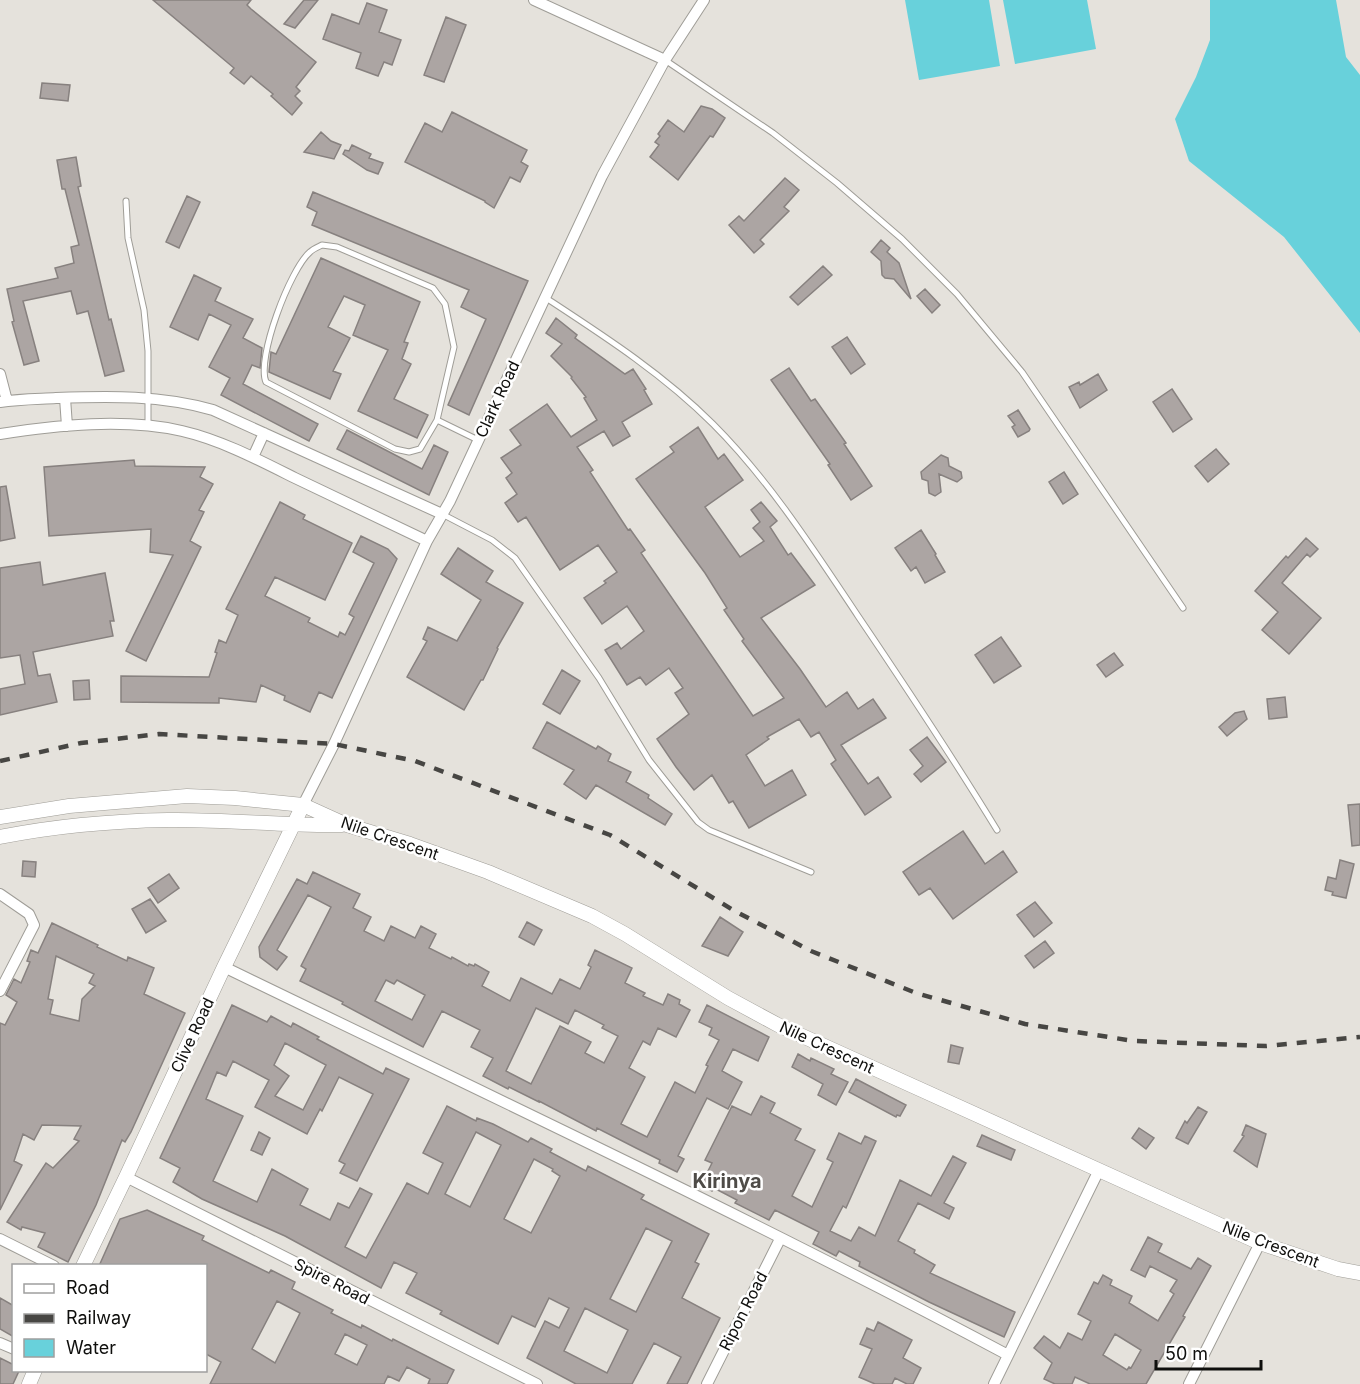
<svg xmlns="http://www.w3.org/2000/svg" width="1360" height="1384" font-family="Inter,sans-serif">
<rect width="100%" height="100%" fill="#e5e2dc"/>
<path fill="#68d1db" d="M905 0H989L1000 66 919 80Z
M1003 0H1087L1096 49 1015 64Z
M1210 0H1336L1346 57 1360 75V333L1284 237 1189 161 1175 119 1196 77 1210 40Z"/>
<path fill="#aca5a3" stroke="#87817f" stroke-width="1.5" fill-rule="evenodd" d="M153 0H251L247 5 251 9 316 62 296 87 300 91 295 96 302 103 292 115 271 96 273 94 251 76 244 84 230 73 234 68Z
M304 0H318L295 28 284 24Z
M367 3 387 10 379 32 401 40 392 65 384 62 378 76 356 68 361 53 323 39 332 14 359 24Z
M446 17 466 25 444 82 424 75Z
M42 83 70 85 68 101 40 98Z
M701 106 712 109 725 118 713 137 710 136 678 180 650 157 659 145 655 142 660 136 658 134 668 120 684 132Z
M452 112 527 150 521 162 528 166 520 182 510 177 494 208 485 202V201L405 162 425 123 442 132Z
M321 132 331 141 341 145 334 159 304 152Z
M352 145 371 154 369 158 383 163 378 174 367 170 343 154 345 150 349 151Z
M76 157 81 186 78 187 109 320 111 319 124 371 105 376 88 311 77 314 71 291 23 301 39 361 24 365 12 322 14 321 7 289 58 278 55 268 74 263 71 247 79 245 65 189H62L57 160Z
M785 178 799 190 784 207 789 211 760 240 764 244 754 253 729 225 739 216 744 221Z
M313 192 528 281 469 415 448 405 486 319 461 307 469 290 312 225 317 212 307 207Z
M187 196 200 202 179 248 166 242Z
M881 240 890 248 887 252 899 263 911 299 894 279 885 278 882 275 881 261 871 252Z
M321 258 420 302 404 342 408 343 402 359 411 364 394 399 428 415 417 438 358 411 388 350 353 335 365 305 344 296 328 327 350 338 333 371 341 374 330 399 269 372 271 352 276 354Z
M823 266 832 275 798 305 790 297Z
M194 275 221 288 215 301 253 319 243 338 262 348 260 368 252 365 243 384 318 424 309 441 221 395 230 378 209 367 231 325 209 314 198 340 170 327Z
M925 289 940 305 932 313 917 296Z
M556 318 577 335 575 338 625 374 633 369 646 389 644 390 652 404 622 422 630 436 613 446 604 431 577 447 593 470 590 472 628 530 630 529 645 550 641 553 753 716 784 698 742 641 744 639 724 610 727 608 705 573 636 479 674 452 670 447 698 427 718 459 724 454 743 480 705 507 740 557 764 541 753 528 760 522 751 510 761 502 777 521 770 527 788 555 791 553 815 585 761 618 800 669 826 707 847 692 858 709 873 699 886 718 841 745 868 784 878 777 891 797 865 815 831 764 836 760 819 732 811 737 799 719 767 737 769 739 746 755 765 786 792 770 806 795 749 828 733 801 729 803 712 775 694 790 676 767 657 739 689 714 675 693 683 688 669 668 646 685 640 677 627 685 605 650 617 643 621 649 644 631 627 606 602 624 584 598 606 583 604 581 617 572 598 545 560 570 526 517 518 522 505 503 517 494 506 478 512 473 501 458 521 445 510 430 547 404 571 437 597 420 584 398 586 397 571 378 572 377 551 356 562 344 546 333Z
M847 337 865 364 851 374 832 347Z
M789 368 811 401 815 399 846 443 844 444 872 486 851 500 828 465 830 464 771 380Z
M1098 374 1107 390 1080 408 1069 387 1079 382 1080 385Z
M1172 389 1192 419 1173 432 1153 402Z
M1018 410 1030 429 1029 431 1018 437 1012 427 1015 425 1008 416Z
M347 430 422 469 434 445 448 452 429 495 337 449Z
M1216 449 1229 464 1208 482 1195 466Z
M941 455 948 458 949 466 961 472 962 478 957 482 939 474 941 492 935 496 929 493 928 481 922 479 921 472Z
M134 460 135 466 205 467 200 477 213 484 199 510 204 512 190 541 201 547 146 661 126 651 173 555 150 552 151 529 49 536 44 467Z
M1064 472 1078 494 1063 504 1049 482Z
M6 486 15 538 0 541V487Z
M280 502 305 515 303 519 352 543 325 600 275 577 265 596 310 618 308 622 338 637 340 632 345 635 354 617 349 614 374 563 353 552 361 536 388 549 397 559 332 698 319 692 310 712 284 700 285 696 261 685 256 702 219 698V703L121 702V676L209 677 217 653 215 652 219 640 226 643 238 615 226 609Z
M921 530 936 554 935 555 945 572 925 583 916 567 911 571 895 548Z
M1306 538 1318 549 1310 557 1307 554 1282 583 1321 618 1289 654 1262 630 1278 612 1255 591 1286 556 1288 558Z
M458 548 493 571 486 582 523 603 497 648 498 649 483 680H481L464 710 407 677 427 641 423 639 428 627 457 641 481 600 441 574Z
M40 562 43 585 105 573 114 621H110L113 636 33 652 38 676 50 674 57 702 0 715V689L25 684 20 655 0 658V568Z
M1001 637 1021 666 994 683 975 655Z
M1114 653 1123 665 1106 677 1097 665Z
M562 670 580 681 560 714 543 704Z
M89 680 90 699 74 700 73 681Z
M1285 697 1287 717 1269 719 1267 699Z
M1244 711 1247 719 1227 736 1219 727 1235 713Z
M547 722 596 749 598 746 611 754 608 761 631 772 626 782 649 795 648 798 672 814 665 825 596 785 586 799 564 784 574 770 533 748Z
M927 737 946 762 921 782 914 774 923 766 910 750Z
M1360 804V845L1352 846 1348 805Z
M963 831 985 864 1003 851 1017 872 953 919 930 888 919 895 903 872Z
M1340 860 1354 864 1346 898 1332 895 1333 892 1325 890 1328 877 1336 879Z
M23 861 36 862 35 877 22 876Z
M313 872 360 894 353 908 371 917 364 931 384 941 391 926 415 938 421 926 436 934 429 948 451 959 452 957 468 966 469 964 474 966 475 964 489 972 482 986 510 1001 521 978 552 994 560 979 580 989 591 967 588 965 595 950 632 968 625 983 645 993 643 996 663 1005 668 994 680 1000 679 1004 690 1010 676 1037 658 1028 650 1045 643 1041 629 1068 645 1077 621 1124 647 1137 675 1082 695 1093 708 1066 706 1065 719 1040 709 1035 712 1028 699 1022 707 1005 769 1037 758 1061 733 1049 722 1071 742 1082 728 1109 707 1098 678 1156 684 1159 677 1172 659 1163 660 1160 636 1148 597 1128 596 1131 539 1101V1102L509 1087 508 1089 483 1076 493 1058 471 1047 480 1030 442 1011 423 1047 342 1004 343 1002 300 981 306 969 301 966 331 907 308 895 277 950 287 957 277 970 260 957 259 947 297 879 307 884ZM386 980 394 984 397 980 425 995 412 1020 375 1001ZM536 1008 568 1024 575 1010 604 1025 602 1028 618 1036 604 1063 585 1053 591 1042 560 1026 531 1084 506 1071Z
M169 874 179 888 158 903 148 888Z
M150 899 166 921 146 933 132 909Z
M1035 902 1052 923 1034 937 1017 915Z
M720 917 743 932 728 956 702 946Z
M527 922 542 930 534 945 519 937Z
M52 923 98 945 97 947 127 961 128 957 154 968 144 994 185 1013 131 1132 125 1142 122 1140 96 1205 68 1262 38 1247 45 1233 22 1227 21 1230 7 1222 46 1163 53 1168 79 1141 74 1139 81 1126 42 1125 34 1140 23 1134 14 1161 22 1165 0 1210V1023L5 1025 17 1002 6 995 14 979 21 983 30 962 27 961 31 950 38 953ZM56 956 94 974 89 983 95 986 82 999 79 1021 50 1014 53 1000 48 999Z
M1045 941 1054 953 1034 968 1025 956Z
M232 1005 267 1022 271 1016 291 1027 293 1023 319 1037 317 1039 383 1074 386 1068 409 1079 357 1181 340 1173 345 1164 339 1161 373 1094 339 1077 322 1111 320 1109 307 1134 255 1107 269 1080 233 1061 226 1076 217 1072 206 1099 243 1116 213 1181 257 1202 272 1169 308 1189 300 1205 330 1220 338 1203 349 1208 360 1188 372 1194 345 1247 366 1258 407 1183 428 1194 443 1163 423 1153 447 1106 476 1121 477 1118 493 1124 528 1142 531 1138 552 1149 550 1152 586 1171 588 1166 644 1195 641 1199 709 1234 695 1262 699 1264 682 1298 720 1318 687 1384H667L681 1357 654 1343 632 1384H576L527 1358 545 1321 559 1328 569 1308 549 1298 535 1327 512 1316 498 1344 440 1314 442 1311 406 1293 417 1273 394 1262 381 1288 285 1236 202 1199 173 1182 180 1168 160 1158ZM285 1043 326 1065 303 1110 275 1096 289 1076 274 1065ZM476 1132 501 1145 470 1207 445 1194ZM534 1159 553 1169 552 1171 560 1176 531 1233 504 1219ZM646 1228 672 1241 636 1312 610 1299ZM585 1308 628 1330 607 1373 564 1351Z
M951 1045 963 1048 959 1064 948 1062Z
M798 1054 810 1061 811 1058 834 1069 831 1074 848 1082 836 1105 818 1095 823 1084 792 1067Z
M856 1079 906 1105 900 1116 897 1115 896 1117 849 1092Z
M761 1096 775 1103 770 1113 801 1129 795 1140 815 1150 792 1196 812 1207 833 1162 827 1159 839 1133 861 1144 865 1136 876 1141 846 1208 843 1206 830 1231 851 1241 859 1227 875 1236 900 1180 931 1196 953 1156 966 1163 944 1203 954 1208 949 1219 918 1203 898 1241 915 1250 914 1253 935 1265 930 1273 1015 1312 1004 1337 929 1302 859 1266 860 1262 839 1251 836 1256 813 1244 819 1232 775 1210 769 1220 735 1203 737 1200 714 1188 712 1191 701 1185 712 1163 705 1160 732 1106 751 1115Z
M1198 1107 1207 1112 1188 1144 1176 1138 1185 1121 1187 1123Z
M1246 1125 1266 1134 1257 1167 1234 1151 1244 1136 1242 1135Z
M1139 1128 1154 1138 1146 1149 1132 1138Z
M259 1132 270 1138 262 1155 251 1150Z
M982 1135 1015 1150 1011 1160 977 1146Z
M147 1210 204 1236 202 1240 269 1273 271 1270 295 1282 292 1289 333 1310 331 1313 361 1328 362 1325 392 1341 393 1339 454 1370 447 1384H428L430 1379 407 1367 399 1381 388 1376 384 1384H210L221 1362 206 1354V1266H99L120 1219ZM277 1301 300 1313 275 1363 252 1349ZM345 1334 367 1345 357 1365 335 1354Z
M1148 1237 1162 1244 1158 1252 1191 1269 1198 1258 1211 1266 1183 1316 1185 1317 1146 1384H1090L1075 1377 1072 1384H1055L1044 1379 1052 1363 1034 1348 1044 1336 1060 1348 1068 1333 1082 1340 1091 1321 1078 1314 1094 1282 1098 1284 1103 1275 1112 1280 1110 1285 1132 1296 1129 1303 1158 1321 1174 1294 1170 1291 1177 1280 1150 1266 1145 1277 1131 1270ZM1115 1334 1141 1350 1131 1368 1129 1367 1127 1370 1103 1355Z
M0 1298 14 1306V1337L0 1329Z
M878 1322 912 1340 903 1358 921 1368 913 1384H907L895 1378 892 1384H875L859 1377 872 1349 860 1344 867 1328 874 1331Z
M0 1358 14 1365V1371H19L13 1384H0Z"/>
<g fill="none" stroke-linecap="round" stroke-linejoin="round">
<g stroke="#9f9d97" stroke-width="7">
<path id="service" d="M665 60 773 133 837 183 902 239 957 294 1022 372 1183 608
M126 201 128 238 144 310 148 351V426
M322 245 337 247 433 288 445 304 454 347 437 420 420 449 409 452 395 449 266 382C256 359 290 269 310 252 313 249 318 247 322 245Z
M546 298C604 336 663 374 713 424 769 480 814 550 858 616 906 687 953 758 997 830
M437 420 478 440
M442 514 492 540 515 558 599 678 649 760 698 822 709 830 811 872"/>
</g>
<g stroke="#9f9d97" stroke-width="12">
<path id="minor" d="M534 0 665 60
M0 374 7 401
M65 398 67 426
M0 402C18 399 38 399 56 398 110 396 161 395 213 410L442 514
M0 434C57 425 125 418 182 431 221 440 259 460 295 478 339 499 383 520 427 541
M253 457 264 433
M303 805 334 744 427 541 450 501 602 176 665 60 704 0
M0 894 29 914 34 925 0 991
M224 967C486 1094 751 1218 1008 1355
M126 1177 537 1384
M0 1239 54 1266
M0 1343 14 1349
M707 1384 780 1239
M994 1384 1099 1170
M1189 1384 1260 1243"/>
</g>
<g stroke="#9f9d97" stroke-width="15">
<path id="tertiary" d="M0 817 69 806 187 796 235 798 303 805 347 825 410 844 488 872 592 916 625 934 728 998 778 1025 1260 1243 1338 1269 1360 1273
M0 837C55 826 112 821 168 820 226 819 284 826 342 825
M83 1266 126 1177 224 967 303 805
M29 1384 35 1370"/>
</g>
<use href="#service" stroke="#fff" stroke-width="5"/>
<use href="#minor" stroke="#fff" stroke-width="10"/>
<use href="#tertiary" stroke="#fff" stroke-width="14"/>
<path stroke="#474643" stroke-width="4.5" stroke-dasharray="10 10" stroke-linecap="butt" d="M0 761 81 743 159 734 334 744 415 761 610 835 733 910 811 951 916 993 1025 1024 1134 1041 1266 1046 1360 1037"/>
</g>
<g text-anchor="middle" stroke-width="5" stroke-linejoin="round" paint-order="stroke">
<g font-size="16" fill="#0f0f0d" stroke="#fff">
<text transform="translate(497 399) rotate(-65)" y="6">Clark Road</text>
<text transform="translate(390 838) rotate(19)" y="6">Nile Crescent</text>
<text transform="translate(192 1035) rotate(-65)" y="6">Clive Road</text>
<text transform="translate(827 1047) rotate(25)" y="6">Nile Crescent</text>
<text transform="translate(1271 1244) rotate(21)" y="6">Nile Crescent</text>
<text transform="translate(332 1281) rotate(27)" y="6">Spire Road</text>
<text transform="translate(743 1311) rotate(-63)" y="6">Ripon Road</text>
</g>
<g font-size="20" font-weight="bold" fill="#4e4b47" stroke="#fff">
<text x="727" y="1188">Kirinya</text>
</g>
</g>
<rect x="12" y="1264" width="195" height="108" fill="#ffffff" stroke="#9f9f9e" stroke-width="1.5"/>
<rect x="24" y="1284" width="30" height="9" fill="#ffffff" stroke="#9f9f9e" stroke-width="1.5"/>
<text x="66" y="1294" font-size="18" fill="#0f0f0d">Road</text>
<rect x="24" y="1314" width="30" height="9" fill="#474643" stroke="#9f9f9e" stroke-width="1.5"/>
<text x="66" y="1324" font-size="18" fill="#0f0f0d">Railway</text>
<rect x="24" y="1339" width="30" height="18" fill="#68d1db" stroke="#9f9f9e" stroke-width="1.5"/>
<text x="66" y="1354" font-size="18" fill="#0f0f0d">Water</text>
<path d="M1156 1360v9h105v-9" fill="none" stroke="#0f0f0d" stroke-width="3"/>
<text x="1165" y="1360" font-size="18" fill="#0f0f0d" stroke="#ffffff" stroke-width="4.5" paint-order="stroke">50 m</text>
</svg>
